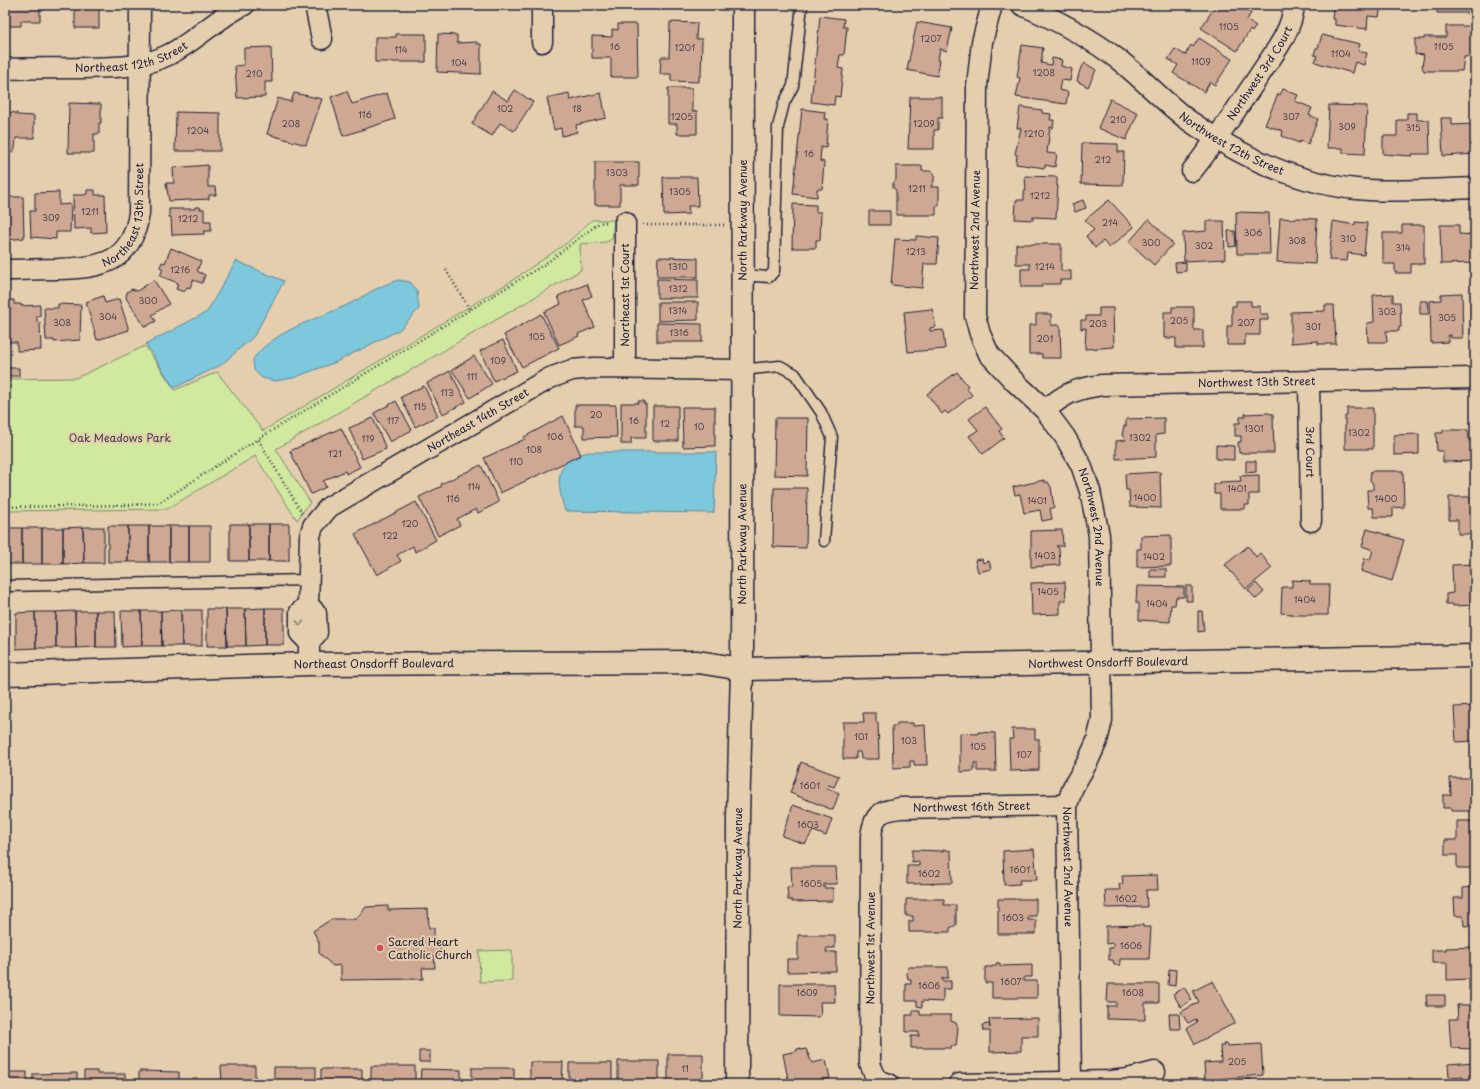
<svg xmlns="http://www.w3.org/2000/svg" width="1480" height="1089" font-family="'Playpen Sans',sans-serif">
<rect width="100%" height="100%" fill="#e4ceae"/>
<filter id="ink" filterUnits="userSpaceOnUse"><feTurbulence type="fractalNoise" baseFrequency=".025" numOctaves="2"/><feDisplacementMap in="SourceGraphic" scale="8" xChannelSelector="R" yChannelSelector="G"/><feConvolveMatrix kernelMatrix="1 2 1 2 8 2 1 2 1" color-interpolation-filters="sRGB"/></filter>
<g filter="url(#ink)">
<path fill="#d0e99f" stroke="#79866d" d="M592 220H614L612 239 606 242 580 244 581 270 276 449 310 502 297 520 255 456 167 509 5 511V379L76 378 145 346 175 390 217 372 263 431 507 284 567 243Z
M512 950V981L480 982 479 951Z"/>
<path fill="#7dc8dd" stroke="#59869c" d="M236 261 284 281 254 336 221 365 174 388 146 344 207 312Z
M399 280 410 282 417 291 419 309 399 330 336 362 293 378 275 381 262 378 254 370 253 359C275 330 315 320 347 305 367 295 377 286 399 280Z
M589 452H716L714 513 565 511C557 484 552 459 589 452Z"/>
<path fill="#cea892" stroke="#22223b" d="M5 5H40V21H21V26H9V29H5Z
M75 5H97V7H99V28H75Z
M1216 5H1239L1251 13 1247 20 1256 26 1252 32 1250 30 1237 51 1201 28Z
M1337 5 1381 6 1379 17 1368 16 1367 29 1335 25V19H1332L1333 8H1337Z
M1437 5H1472V13H1437Z
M820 16 844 19 843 27H847L844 55H840L838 68 843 69 840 97 835 96 834 105 811 102Z
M670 22 697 23 696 39H702L701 76H699V82L671 81V74H660L661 57H669Z
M917 22 952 28 947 51 940 49 938 60H940L937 76 907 70Z
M618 24H637L638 77H611V58H592V36L612 37V29L618 30Z
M1446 26H1471V39H1474V56L1464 57 1462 71H1424L1422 66 1424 55 1415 54V39H1424V37H1446Z
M396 34H426V62H375V37H396Z
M438 34 457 35V43L477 42V44H481V74L437 72Z
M1322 35 1360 44 1358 51 1367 53 1364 65 1355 62 1352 73 1315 62 1317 56 1314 55 1316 48H1318Z
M1199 38 1232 59 1215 85 1210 82 1204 92 1173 73 1178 65 1168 59 1175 49 1185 55 1191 45 1193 47Z
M1022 45 1043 48 1041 63 1051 65 1052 58 1062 60 1061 66 1072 69 1070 81 1061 80 1059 90 1068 92 1066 104 1016 97 1020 78 1017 77Z
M271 47 272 82H265V97L237 98 235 66 244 65V48Z
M1085 63 1096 70 1088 87 1077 81 1080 70Z
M668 88H692V111H697V134H677V124H668Z
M1283 89 1298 95 1295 101 1312 108 1309 115 1318 119 1308 144 1300 141 1299 143 1282 136 1283 131 1265 125 1278 94 1280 95Z
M515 90 533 102 514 131 500 123 492 136 472 124 492 91 508 101Z
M347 91 352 104 387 93 395 119 343 136 331 97Z
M294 93 322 99 306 145 267 134 278 98 291 102Z
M569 93 570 100 601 93 606 118 576 125 577 132 562 136 561 128 554 130 547 98Z
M910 97H942V118H938V130H934V149H908Z
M1110 99 1138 113 1126 140 1098 128Z
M69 103 101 104V123H99V134H94V153H68Z
M1329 105 1367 106 1365 154 1343 153V148H1327Z
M1020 107 1042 110V113L1051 114 1050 120H1054L1053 128 1050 127 1047 153 1057 154 1055 167 1045 165V168L1016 164 1017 155 1015 154 1021 128H1017Z
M802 109 825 112 824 119H828L826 148 821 147 820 161 824 162 822 189H817V197L793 194Z
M5 112 17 113V115L34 116V138H16L15 149 13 152H5Z
M176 112 220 113V151H175Z
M1407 113H1417V120H1429L1430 154H1412V156L1383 154V136H1397V120H1407Z
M1441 118H1452V125L1475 124V154L1443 156Z
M1082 143 1118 144V152H1124L1123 185 1081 184Z
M595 162H639V185H620V205H595Z
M208 165V187H215L216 195H209V199L169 201 166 183H174L173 168Z
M896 166H922V171H930L934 174V181L931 187H939V206H936V215H896V190L893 188V183L896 180Z
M1025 176 1057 177V186H1058L1056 218 1033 217V220L1015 219 1016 200H1024V191H1026Z
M663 177H697L698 206H688L689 214 664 215Z
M87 190H95V195H105L106 232 91 233V228L74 229 73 195H84L87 194Z
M59 192V205L71 204 70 232H56V239L31 237 30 211H35V193Z
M5 197H23L24 238 7 240V235H5Z
M1083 200 1086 208 1075 212 1072 204Z
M1109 200 1134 227 1109 248 1103 241 1095 248 1086 236 1094 230 1085 220Z
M793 204 816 205V212H821L820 240H816V248H792Z
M195 207H200V209H204V221H211V231H204V234L172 235 171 217H169V209H195Z
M869 211H890V225H869Z
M1236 212 1269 213 1270 254H1237Z
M1280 218 1295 219V220L1297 218 1317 219 1315 264 1277 262Z
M1149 219 1173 244 1154 265 1129 242Z
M1206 221H1224L1225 259 1184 261 1183 233 1206 231Z
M1333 221 1355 225V222L1367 223 1364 255 1348 253 1347 261 1329 260Z
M1402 225H1424V264H1411V273H1395V264H1383V233H1402Z
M1440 225H1459V234L1475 235V263L1441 264Z
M1228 231H1235L1236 246 1229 247Z
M916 236 939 238 937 264H924L922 288 891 285 895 239 916 240Z
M1016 244H1061V271H1071V280H1060V284H1042V287H1021V269H1030V264H1016Z
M171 248 201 261 197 271 205 275 202 283 193 280 190 288 187 287 184 292 176 289 178 283 160 276 163 269 160 267 162 262 165 263Z
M658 257 698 258V277H657Z
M1186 262V271L1176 272 1175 263Z
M657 279 698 280V298H657Z
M154 280 169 304 152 315 156 321 145 327 126 298 127 292 132 289 137 291Z
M587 284 592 296 583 300 595 327 578 334 579 336 559 345 544 312 561 304 558 296Z
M1462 293 1463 338H1451V335H1448V342L1431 343 1430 301 1441 300V294Z
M1393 294V302H1400L1401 327H1399V331H1386L1387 342H1368L1367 323 1374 322 1373 295Z
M103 296 105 303 119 299 129 330 97 340 86 302Z
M5 300H14V304H21V306L40 305V316H37V323L40 322 41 350 17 351V342H5Z
M1236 301H1251V306H1260V314H1268V320H1260V335H1245V345H1227V326H1232V306H1236Z
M1420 301H1428L1429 314H1420Z
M658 302H698V320L658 321Z
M58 304 81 305 80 340 54 342V340H46L44 308H58Z
M1325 305H1334L1336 344H1318V341L1291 343V312L1325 311Z
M1172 307H1194V330H1203V348H1176V338H1164V312H1172Z
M1099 308H1113L1114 347 1085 349 1086 328 1081 329V320H1086V316H1099Z
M932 309 936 327 930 328V331L943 330 945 349 908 352 904 312Z
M541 314 559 348 522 367 504 335Z
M1036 314H1051V325H1060L1061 358H1042V354H1029V325H1036Z
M657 323 702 324V342H657Z
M503 340 517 371 494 381 480 351Z
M474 356 492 384 470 398 452 370Z
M5 368H19V376H5Z
M450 371 466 402 443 414 427 383Z
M957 372 968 386 966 388 972 395 948 414 945 411 942 414 927 394Z
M424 386 438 416 415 427 401 397Z
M396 401 412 430 390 442 374 413Z
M638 401H644V404H646V438H631V444H621V403H638Z
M575 405H616L617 437 584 438V426H575Z
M653 406H678V441H653Z
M682 407H715V446L683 447Z
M985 407 1002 429 999 431 1004 438 983 454 969 436 978 430 969 419Z
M1347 408H1373V449H1345V416H1347Z
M1269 413 1270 414H1273L1274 453H1239L1238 442H1241V436H1235V423H1240V417H1245V414Z
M563 416 581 455 500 493 484 458 525 439 524 437Z
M373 418 386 449 362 459 349 428Z
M775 418H808L807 476 774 475Z
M1164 418V434L1156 435V457L1116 459V441L1126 440 1122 435 1124 426H1126V419Z
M341 428 360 467 346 474 345 471 323 481 326 487 311 494 290 451Z
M1443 430H1468L1469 441 1475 442V461L1443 462V451H1437L1436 433H1443Z
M1419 434V454L1394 455V435Z
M1216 445 1234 446V460L1216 459Z
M1246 461H1256V472L1246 473Z
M481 465 499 502 478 513 476 509 457 519 460 525 438 536 419 497 442 486 441 484Z
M1371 471H1403L1404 507 1393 508V517H1374L1373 508H1368L1367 490H1373V484L1370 480Z
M1160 472 1161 508 1130 507 1129 490H1126L1125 474Z
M1259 475V494H1249V505H1245V509H1220V494H1214V484H1220V482L1241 481 1240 476Z
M1044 480V482H1048L1051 487 1054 507 1050 509 1052 519 1042 521 1040 510 1024 513 1020 494 1015 495 1013 487Z
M774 488H807L806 548 773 547Z
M1449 497H1475V534H1458V520H1449Z
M416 502 436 540 415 552 413 546 397 555 401 561 377 575 355 534Z
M230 524H249V561H230Z
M249 524H269V561H249Z
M269 524H289V561H269Z
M108 526H128V562H108Z
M128 526H149V562H128Z
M149 526H169V562H149Z
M169 526H189V562H169Z
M189 526H210V562H189Z
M83 527H104V563H84Z
M83 527 84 563 63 564V528Z
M5 528H22V564H5Z
M22 528H42V564H22Z
M42 528H63V564H42Z
M1367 529 1404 540 1392 581 1361 571 1365 558 1370 560 1373 550 1362 546Z
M1062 530 1063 546H1056L1059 548 1060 565 1031 567V531Z
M1171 535V566L1137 567V549H1141V536Z
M1248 546 1256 557 1260 553 1272 568 1246 589 1225 565Z
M982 559 983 563 989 561 991 569 978 572 975 560Z
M1475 564V605L1453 606V604H1446V594L1453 593 1452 565Z
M1150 569H1166V577H1150Z
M1292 580 1310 581V584H1329L1328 615H1292V614L1281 613 1282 587H1292Z
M1065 582 1066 601H1060V614L1032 615 1031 583Z
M1256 583 1264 592 1256 599 1248 590Z
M1137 586 1184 587V597H1176L1175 605H1171L1170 622 1139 620V603H1136Z
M1186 586H1192V601H1186Z
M265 608H284V645H265Z
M265 608V645L246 646 245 609Z
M207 609H226L227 646H207Z
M226 609H245L246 646H227Z
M181 610 182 646H162L161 611Z
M181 610H202V646H182Z
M75 611 76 648H56V612Z
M75 611H96V647L76 648Z
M96 611H115L116 647H96Z
M121 611H141L142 646 122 647Z
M141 611H161L162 646H142Z
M1198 611H1202L1204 631 1198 632Z
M35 612 36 648 16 649V613Z
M35 612H56V648H36Z
M1475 706V741L1456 742 1454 707Z
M863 713H876V722H878L879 759H861L860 752H856V759H843V722H864Z
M897 723H913V726L925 725 927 765H914V761H910V767L893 768 892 726H897Z
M1012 729H1035V739H1039V770L1010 771 1009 739H1013Z
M978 732 995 733 996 771H977V763H974V771L962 772 960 771V733L978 734Z
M801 762 839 776 834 787 828 785 827 788 839 793 833 810 790 793Z
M1450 778H1475V811H1451V808H1443V795H1451Z
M793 805 832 819 826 836 813 831 805 844 782 836Z
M1457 821H1475V868H1457V855H1445V840H1457Z
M943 849 951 851 952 883 907 884V866H919V861L912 862V850L943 851Z
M1034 849 1037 880H1019L1020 884 1004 885 1003 851Z
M791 867H836L837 884H824V888H833V901L792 902V900H788L787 887H792Z
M1157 875 1158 890H1146L1147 907 1106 908 1105 890H1120L1119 884H1123L1122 876Z
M1475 887V925L1464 926 1463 916H1455L1454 898H1463V888Z
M906 899H944V905H956V925L950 928V932H909V921H913V916H906Z
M998 899H1036V916H1028V920H1036V934H998Z
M388 906V910L428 909 429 928H434V942H440V955H434L435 968H422L423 979 341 980V965L333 966 319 953V942L313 931 332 919H356L366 907Z
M1143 925V927H1151L1149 959H1120V965H1114L1113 960H1109V948H1113V943L1106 944V926Z
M798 935H835V948H827L826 952H836V971L787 972V959H798Z
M1475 947V990H1469V979L1447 980V963H1432V950H1446V948Z
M996 963H1000V966L1032 965V977H1024V981H1037V998H992V983H985V967H992V966H996Z
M908 967H948V978H942V981H951V989H943V1002L922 1001V1007L917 1006V1001H906V984H911V979H908L907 974Z
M1169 969 1176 970 1175 986 1168 985Z
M1213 981 1235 1023 1195 1044 1187 1028 1197 1022 1196 1019 1188 1023 1181 1012 1199 1002 1193 991Z
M780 984H834L835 1002H820L821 1015 818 1017 780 1016Z
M1108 984H1159V1003H1145V1020L1107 1019V1006H1116V1002H1107Z
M1184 987 1192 1000 1181 1007 1173 994Z
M1426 995H1445V1006H1427Z
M1457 1005H1475L1474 1049 1451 1048 1449 1019H1458Z
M913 1010H920V1015H951V1021L956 1023 958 1028 956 1046H951V1048H911V1036H919V1032H906V1015H913Z
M1169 1014H1179L1180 1029H1170Z
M1038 1018V1036H1021V1051L990 1052V1031H983L982 1025 989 1024 990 1028 989 1019Z
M1223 1044H1227V1046L1261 1044 1263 1075 1205 1080 1204 1063 1221 1062 1220 1046H1224Z
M801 1048V1050L806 1049 812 1063 826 1060 830 1078 803 1084H789L783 1054 797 1051V1049Z
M419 1051H430V1062H419Z
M668 1054H703V1084H668Z
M618 1061H659V1084H618Z
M530 1062H563L562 1084H519V1079L530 1080Z
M1475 1062V1084H1464L1463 1076 1449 1077 1448 1064Z
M569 1063H612V1084H569Z
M221 1066H255V1083L265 1084H222Z
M371 1066H415V1084H371Z
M274 1067H316V1084H274Z
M472 1068H514V1084H472Z
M321 1069H362V1084H321Z
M421 1069 461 1070V1084H420Z
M84 1071H97V1074H125L126 1084H84Z
M139 1071 179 1072V1084H139Z
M5 1072H27V1084H5Z
M77 1073V1084H33V1074Z
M1251 1079 1252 1084H1235V1080Z"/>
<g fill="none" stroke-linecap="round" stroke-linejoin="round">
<g stroke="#22223b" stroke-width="13">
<path id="service" d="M742 275 769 277 774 271 778 127 784 103 793 86 802 5
M741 370 780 366 795 374 821 412 832 437 824 541
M5 586 308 580"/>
</g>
<g stroke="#22223b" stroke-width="23">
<g id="minor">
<path d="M315 5 322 39"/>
<path d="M542 5V42"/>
<path id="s1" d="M992 5 982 42 977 86 975 316 980 334 989 354 1014 381 1045 410 1065 437 1081 465 1090 491 1099 535 1102 720 1097 741 1088 761 1073 787 1067 805 1071 1081"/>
<path id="s2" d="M1022 5C1057 20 1089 37 1119 60 1143 79 1164 102 1188 120 1241 157 1304 187 1369 190 1404 192 1440 189 1475 188"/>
<path id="s3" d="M5 69C29 68 54 68 78 68 108 67 140 69 168 55 195 42 216 18 244 5"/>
<path id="s4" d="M1192 171C1216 141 1237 108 1259 76 1273 54 1292 32 1294 5"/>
<path d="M625 222V368"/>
<path id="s5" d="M5 270C23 270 40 269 58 269 101 268 132 263 139 213L140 5"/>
<path id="s6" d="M1309 382 1311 521"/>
<path id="s7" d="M1045 410C1066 393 1075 389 1102 385L1475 378"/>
<path d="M308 605 300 612V633L309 642"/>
<path id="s8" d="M309 664V642L317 633 316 613 308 605 310 536 313 526 329 507 550 378 572 370 594 368 741 370"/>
<path id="s9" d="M889 1084 877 1080 870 1064 871 836C874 814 880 811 900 808L1067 805"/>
<path d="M959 1084 1111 1081 1128 1079 1155 1072"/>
</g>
</g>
<g stroke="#22223b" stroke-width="25">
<g id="tertiary">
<path id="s10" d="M5 674 309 664 698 662 742 669 1475 656"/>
<path id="s11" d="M737 1084 738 817 742 669 743 5"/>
</g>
</g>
<path stroke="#22223b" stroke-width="2.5" stroke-dasharray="1 3" stroke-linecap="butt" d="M643 225H724
M446 270 470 310
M5 507 129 505 159 503 258 439
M302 513 258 439 545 264 599 223 608 222"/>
<use href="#service" stroke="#e4ceae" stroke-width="10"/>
<use href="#minor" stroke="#e4ceae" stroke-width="20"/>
<use href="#tertiary" stroke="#e4ceae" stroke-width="22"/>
</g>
<defs><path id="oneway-chevron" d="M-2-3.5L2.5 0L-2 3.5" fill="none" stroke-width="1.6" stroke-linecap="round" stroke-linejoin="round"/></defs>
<use stroke="#837874" href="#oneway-chevron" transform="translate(300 623) rotate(90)"/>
</g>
<circle fill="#d1495b" stroke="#e4ceae" stroke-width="1.5" cx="380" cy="948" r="4"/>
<g text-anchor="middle" stroke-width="4" stroke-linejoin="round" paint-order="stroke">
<g font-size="9" fill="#4d4451">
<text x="1229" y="30">1105</text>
<text x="931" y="42">1207</text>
<text x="615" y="50">16</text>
<text x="1444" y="50">1105</text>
<text x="685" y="51">1201</text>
<text x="401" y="53">114</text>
<text x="1341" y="57">1104</text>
<text x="1201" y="65">1109</text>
<text x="459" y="66">104</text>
<text x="1044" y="76">1208</text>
<text x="254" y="77">210</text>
<text x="505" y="112">102</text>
<text x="577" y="112">18</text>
<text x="365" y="118">116</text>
<text x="682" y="120">1205</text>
<text x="1291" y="120">307</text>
<text x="1118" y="123">210</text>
<text x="291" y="127">208</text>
<text x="924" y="127">1209</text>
<text x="1347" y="130">309</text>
<text x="1413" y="131">315</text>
<text x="198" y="134">1204</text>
<text x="1034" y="137">1210</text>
<text x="809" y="157">16</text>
<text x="1103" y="163">212</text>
<text x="617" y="176">1303</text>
<text x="917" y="192">1211</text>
<text x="680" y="195">1305</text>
<text x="1040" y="199">1212</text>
<text x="90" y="215">1211</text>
<text x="51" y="221">309</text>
<text x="188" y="222">1212</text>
<text x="1110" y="226">214</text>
<text x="1253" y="236">306</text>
<text x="1348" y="242">310</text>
<text x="1297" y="244">308</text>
<text x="1151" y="246">300</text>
<text x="1204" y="249">302</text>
<text x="1403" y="251">314</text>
<text x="916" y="255">1213</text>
<text x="678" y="270">1310</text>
<text x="1045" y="270">1214</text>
<text x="180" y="273">1216</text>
<text x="678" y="292">1312</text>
<text x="148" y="304">300</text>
<text x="678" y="314">1314</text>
<text x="1387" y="315">303</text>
<text x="108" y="320">304</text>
<text x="1447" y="321">305</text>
<text x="1179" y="324">205</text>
<text x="62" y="326">308</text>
<text x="1246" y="326">207</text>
<text x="1098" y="327">203</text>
<text x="1313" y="330">301</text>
<text x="679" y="336">1316</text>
<text x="537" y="340">105</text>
<text x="1045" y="342">201</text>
<text x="498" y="364">109</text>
<text x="472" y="380">111</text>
<text x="447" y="396">113</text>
<text x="420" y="410">115</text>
<text x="596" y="418">20</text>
<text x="393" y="424">117</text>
<text x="634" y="424">16</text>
<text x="665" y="427">12</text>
<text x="699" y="430">10</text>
<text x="1254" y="432">1301</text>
<text x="1359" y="436">1302</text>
<text x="555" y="440">106</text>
<text x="1140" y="441">1302</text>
<text x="368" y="442">119</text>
<text x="534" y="453">108</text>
<text x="335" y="457">121</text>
<text x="516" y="465">110</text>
<text x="474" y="490">114</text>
<text x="1237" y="492">1401</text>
<text x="1145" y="501">1400</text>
<text x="453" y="502">116</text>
<text x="1386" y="502">1400</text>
<text x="1037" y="504">1401</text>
<text x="410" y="527">120</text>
<text x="390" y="539">122</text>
<text x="1045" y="559">1403</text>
<text x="1154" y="560">1402</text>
<text x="1048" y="595">1405</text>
<text x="1305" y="603">1404</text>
<text x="1157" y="607">1404</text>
<text x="861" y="740">101</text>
<text x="909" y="744">103</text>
<text x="978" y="750">105</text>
<text x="1024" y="758">107</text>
<text x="810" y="789">1601</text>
<text x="808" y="828">1603</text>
<text x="1020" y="873">1601</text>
<text x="929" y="877">1602</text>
<text x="811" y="887">1605</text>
<text x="1126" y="902">1602</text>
<text x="1013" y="921">1603</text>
<text x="1131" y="949">1606</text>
<text x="1011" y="985">1607</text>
<text x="929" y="989">1606</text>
<text x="807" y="996">1609</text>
<text x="1133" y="996">1608</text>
<text x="1237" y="1065">205</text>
<text x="685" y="1072">11</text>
</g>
<g font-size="11" fill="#22223b" stroke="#e4ceae">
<text dy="4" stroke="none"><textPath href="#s3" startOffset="128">Northeast 12th Street</textPath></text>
<text dy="4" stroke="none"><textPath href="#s4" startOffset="119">Northwest 3rd Court</textPath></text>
<text dy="4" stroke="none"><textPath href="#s2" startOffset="253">Northwest 12th Street</textPath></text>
<text dy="4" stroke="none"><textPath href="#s5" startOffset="156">Northeast 13th Street</textPath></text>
<text dy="4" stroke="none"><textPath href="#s11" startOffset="864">North Parkway Avenue</textPath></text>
<text transform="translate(975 230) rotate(-89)" y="4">Northwest 2nd Avenue</text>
<text transform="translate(625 295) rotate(-90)" y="4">Northeast 1st Court</text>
<text dy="4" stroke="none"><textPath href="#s7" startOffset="218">Northwest 13th Street</textPath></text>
<text dy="4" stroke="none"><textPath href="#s8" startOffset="342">Northeast 14th Street</textPath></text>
<text dy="4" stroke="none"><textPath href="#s6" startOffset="70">3rd Court</textPath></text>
<text dy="4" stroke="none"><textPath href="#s1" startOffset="562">Northwest 2nd Avenue</textPath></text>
<text dy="4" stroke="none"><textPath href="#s11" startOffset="540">North Parkway Avenue</textPath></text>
<text dy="4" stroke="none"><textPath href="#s10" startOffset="1104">Northwest Onsdorff Boulevard</textPath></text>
<text dy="4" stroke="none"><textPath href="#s10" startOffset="369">Northeast Onsdorff Boulevard</textPath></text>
<text dy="4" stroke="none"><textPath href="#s9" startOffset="375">Northwest 16th Street</textPath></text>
<text dy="4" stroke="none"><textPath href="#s1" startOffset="910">Northwest 2nd Avenue</textPath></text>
<text dy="4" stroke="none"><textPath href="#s11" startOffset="216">North Parkway Avenue</textPath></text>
<text dy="4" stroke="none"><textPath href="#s9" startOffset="146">Northwest 1st Avenue</textPath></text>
</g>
<g font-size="11" fill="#3c404a" stroke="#e4ceae">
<text x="120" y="442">Oak Meadows Park</text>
</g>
<g font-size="11" fill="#22223b" stroke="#e4ceae" text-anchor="start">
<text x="388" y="946">Sacred Heart<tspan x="388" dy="13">Catholic Church</tspan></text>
</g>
</g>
<rect width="1480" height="1089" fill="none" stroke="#e4ceae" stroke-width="20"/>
<rect x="10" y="10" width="1460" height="1069" fill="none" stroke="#22223b" stroke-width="1.5" filter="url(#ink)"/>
</svg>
